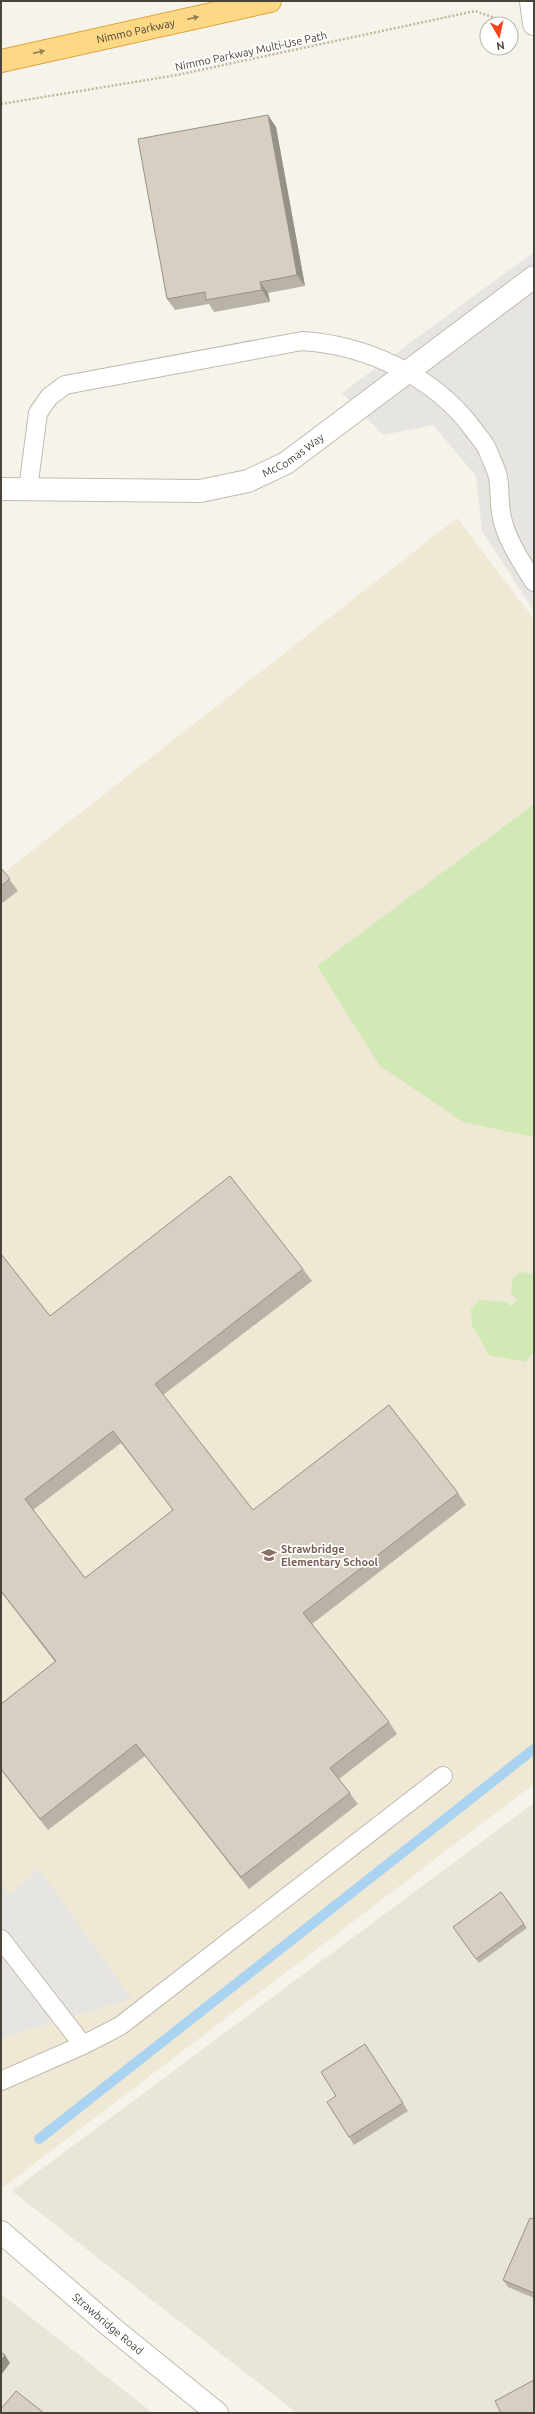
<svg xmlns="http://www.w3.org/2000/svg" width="535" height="2414" font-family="Ubuntu,sans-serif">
<rect width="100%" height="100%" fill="#f6f3eb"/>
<path fill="#e9e5d9" d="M534 1803V2413H297L12 2191Z
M1 2294 153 2413H1Z"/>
<path fill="#eee8d5" d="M457 518 534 619V1784L1 2189V875Z"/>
<path fill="#d1e9b5" d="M534 804V1137L463 1122 380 1066 317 966Z
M520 1272 534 1274V1352L525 1362 489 1355 472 1325 471 1309 479 1300 507 1302 511 1306 517 1301 511 1292 513 1278Z"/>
<path fill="#e7e5e2" d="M534 252V611L482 531 476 476 433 425 383 435 342 393Z
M39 1869 132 1999 1 2038V1883L10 1894Z"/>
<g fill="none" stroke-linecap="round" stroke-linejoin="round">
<path stroke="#a9d3f1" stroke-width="10" d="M39 2139 534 1749"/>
<g stroke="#c1bbae" stroke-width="20">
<path id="service" d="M28 489 38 413 49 397 65 385 302 341C366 345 434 376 473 429 478 436 485 443 488 451 491 459 496 468 498 477 500 489 499 501 501 513 505 538 521 561 534 582
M1 1939 83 2045
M1 2081 83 2045 120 2026 443 1776"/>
</g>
<g stroke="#c1bbae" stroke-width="24">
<g id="minor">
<path d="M531 1 534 24"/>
<path id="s1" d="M1 489 200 491 248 481 286 463 534 277"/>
<path id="s2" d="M1 2232 111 2327 217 2413"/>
</g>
</g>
<g stroke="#dea43d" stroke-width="24">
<g id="trunk">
<path id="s3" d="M1 61 270 1"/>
</g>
</g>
<path stroke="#c3b79f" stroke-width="2.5" stroke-dasharray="2 2" stroke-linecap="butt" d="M1 104 177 75 475 11 501 20"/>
<use href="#service" stroke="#fff" stroke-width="18"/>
<use href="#minor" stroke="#fff" stroke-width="22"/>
<use href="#trunk" stroke="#fed985" stroke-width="22"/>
</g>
<path fill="#b9b2a6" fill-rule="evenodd" d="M276 127 305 286 268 293 270 302 214 312 209 304 175 310 167 299Z
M1 868 18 891 1 904Z
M1 1254 50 1316 303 1269 312 1281 163 1395 253 1510 458 1493 466 1505 312 1624 389 1722 397 1734 339 1779 358 1804 249 1889 145 1756 48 1830 1 1770V1704L55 1662 1 1592ZM121 1443 173 1510 85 1578 33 1510Z
M501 1892 527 1928 479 1963 453 1927Z
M370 2052 408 2111 354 2145 349 2137 336 2096Z
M534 2219V2298L508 2287 503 2280Z"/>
<path fill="#969187" d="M268 115 276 127 305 286 297 275Z
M260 282 268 293 270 302 262 290Z
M5 2355 10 2363 1 2375V2360Z"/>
<path fill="#d7cfc1" stroke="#969187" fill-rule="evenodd" d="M268 115 297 275 260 282 262 290 206 300 205 292 167 299 138 139Z
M1 868 10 879 1 886Z
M230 1176 303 1269 155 1384 253 1510 389 1405 458 1493 303 1613 389 1722 330 1768 350 1793 241 1877 136 1744 40 1819 1 1769V1704L56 1661 1 1591V1254L50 1316ZM113 1431 173 1510 85 1578 25 1499Z
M501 1892 524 1924 476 1959 453 1927Z
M365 2044 403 2103 349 2137 327 2102 336 2096 321 2072Z
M530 2218 534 2219V2293L503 2280Z
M1 2352 5 2355 1 2360Z
M534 2380V2413H501L495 2401Z
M16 2391 44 2413H1V2409Z"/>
<defs><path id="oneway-solid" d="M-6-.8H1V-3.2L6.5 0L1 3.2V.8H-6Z"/></defs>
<g fill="#927f57">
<use href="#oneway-solid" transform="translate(193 18) rotate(-13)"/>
<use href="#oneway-solid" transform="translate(39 52) rotate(-13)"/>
</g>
<defs>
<g id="school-bare" transform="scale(1.2)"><path d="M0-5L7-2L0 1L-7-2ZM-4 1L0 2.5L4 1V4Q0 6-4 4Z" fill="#8d6e63" stroke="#fff" stroke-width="2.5" paint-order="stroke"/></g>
</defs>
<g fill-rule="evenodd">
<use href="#school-bare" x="269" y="1555"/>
</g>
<g text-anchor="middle" stroke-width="3.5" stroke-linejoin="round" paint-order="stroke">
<g font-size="11" fill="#4a4339" stroke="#fff">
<text dy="4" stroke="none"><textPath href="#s3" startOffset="138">Nimmo Parkway</textPath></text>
<text transform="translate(251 51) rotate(-12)" y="4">Nimmo Parkway Multi-Use Path</text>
<text dy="4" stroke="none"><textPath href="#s1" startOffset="300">McComas Way</textPath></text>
<text dy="4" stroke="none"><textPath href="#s2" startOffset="141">Strawbridge Road</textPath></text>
</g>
<g font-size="11" font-weight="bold" fill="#785e54" stroke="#fff" text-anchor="start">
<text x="281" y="1553">Strawbridge<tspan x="281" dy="13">Elementary School</tspan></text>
</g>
</g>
<rect width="535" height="2414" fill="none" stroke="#4a4339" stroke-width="4"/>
<g transform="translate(499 36) rotate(171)"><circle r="19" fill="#ffffff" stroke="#b7b4b0"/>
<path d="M0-3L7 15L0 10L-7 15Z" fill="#fa411e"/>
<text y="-6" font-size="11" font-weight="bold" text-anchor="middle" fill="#4a4339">N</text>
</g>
</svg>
